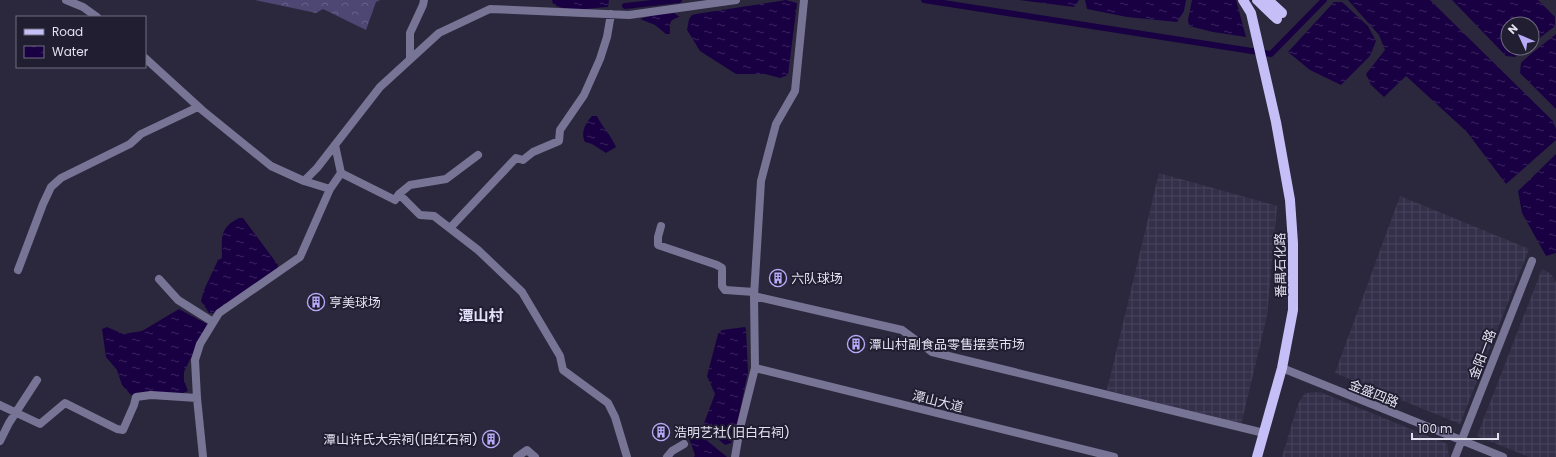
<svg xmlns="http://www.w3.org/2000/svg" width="1556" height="457" font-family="Poppins,'Noto Sans SC',sans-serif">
<defs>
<pattern id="industrial-grid" width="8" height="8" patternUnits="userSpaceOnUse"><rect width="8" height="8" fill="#34304a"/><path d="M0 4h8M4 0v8" fill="none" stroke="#48445c"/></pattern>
<pattern id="park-crowns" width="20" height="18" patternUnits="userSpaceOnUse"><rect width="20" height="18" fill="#4f4773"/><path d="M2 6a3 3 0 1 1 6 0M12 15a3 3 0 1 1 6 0" fill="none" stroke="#686187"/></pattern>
<pattern id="water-ripples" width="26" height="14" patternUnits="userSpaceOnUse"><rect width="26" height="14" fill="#190043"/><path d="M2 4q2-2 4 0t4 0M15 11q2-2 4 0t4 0" fill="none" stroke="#3a255e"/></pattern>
</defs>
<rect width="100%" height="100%" fill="#2b283d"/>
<path fill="url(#industrial-grid)" d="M1159 173 1277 206 1267 316 1241 425 1107 390Z
M1400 196 1529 249 1460 424 1335 373Z
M1542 269 1551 274 1556 282V457H1529L1477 436Z
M1320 392 1447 444 1449 457H1282L1298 404 1305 393Z"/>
<path fill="url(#park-crowns)" d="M255 0H380L376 2 366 30 323 9 316 13Z"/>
<path fill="url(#water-ripples)" d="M552 0H609L608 7C592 8 568 13 553 4Z
M786 0 797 3 788 75 780 78 765 74H736L703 53 700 51 687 30 689 19 692 15 696 14Z
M1019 0H1079L1074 7Z
M1085 0H1186L1184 11 1177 22 1127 17 1087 9Z
M1192 0H1236L1246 37 1213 32 1189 26 1188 20Z
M1348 0H1430L1553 121 1556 129V140L1506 184 1467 132 1406 76 1384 97 1371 85 1366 74 1385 50 1379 35Z
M1452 0H1538L1555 17V26L1532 44V24H1508V48H1527L1515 57 1506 56Z
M1334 2H1342L1368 26 1376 41 1370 56 1341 85 1310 70 1288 52Z
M674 13 680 17C668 20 670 23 670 34H666L655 25 640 19 657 14Z
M1556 34V109L1520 73 1521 63C1532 52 1544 44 1556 34Z
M592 116H597C602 127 611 135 616 147L606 153 592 144 585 142C580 132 586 123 592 116Z
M1556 154V253L1546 256 1522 213 1518 191Z
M239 218H243L278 265 277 271 216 313H209L201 301 204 290 218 260 222 258C222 238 219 228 239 218Z
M179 309 207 324 184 372V380L188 391 183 393 131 395 122 385 117 370 106 357 102 329 107 327 123 334 142 331Z
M745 327 746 329 748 372 735 434 731 443 725 445 703 426 715 394 707 376 718 334 722 330Z
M697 433 699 434 727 457H694L695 455 689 438Z"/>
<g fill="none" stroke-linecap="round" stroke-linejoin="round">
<path stroke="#190043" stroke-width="6" d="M924 0 1271 54 1324 0
M625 6 679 0"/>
<path stroke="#787496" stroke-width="8" d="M66 0 83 7 97 17
M145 58 202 110 271 166 304 181 330 189
M410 59V33L423 5 424 0
M341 173 395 200 399 194 420 215 434 216 478 250 522 292 560 356 563 370 608 403 615 417 627 457
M304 181 317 168 380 87 439 33 490 9 629 15 736 0
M399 194 410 185 446 179 478 155
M661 226 658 237V245L717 265 722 268V286L725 290 754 292
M450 228 516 158 523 160 533 152 559 141 560 130 584 95 600 59 607 37 611 14
M18 270 43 204 51 187 61 178 130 144 141 134 198 107
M159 279 178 300 213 322
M754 296 902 330 932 352 1264 433
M755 368 1114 457
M1282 368 1503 457
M0 405 40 424 65 403 117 429 123 430 134 405 136 397 151 395 197 398
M0 441 9 423 37 380
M203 457 197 398 195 360 200 344 219 313 300 257 330 189 341 173 335 145
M517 457 527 450 535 457
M667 457 672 451 684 444
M735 457 740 428 755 368 754 296 761 181 776 124 795 91 804 0
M1455 457 1532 261"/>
<path stroke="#c6bff7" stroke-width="10" d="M1243 0 1251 13 1276 122 1290 200 1293 243V310L1282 368 1257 457
M1257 0 1277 19
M1268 0 1282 13"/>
</g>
<defs>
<g id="building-ring" transform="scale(0.9)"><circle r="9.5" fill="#211e32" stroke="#b7abf8" stroke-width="1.5"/><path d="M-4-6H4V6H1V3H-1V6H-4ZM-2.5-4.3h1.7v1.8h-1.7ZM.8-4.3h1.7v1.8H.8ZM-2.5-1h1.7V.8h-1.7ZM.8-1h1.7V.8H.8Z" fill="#b7abf8"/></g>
</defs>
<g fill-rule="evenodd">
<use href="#building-ring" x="778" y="278"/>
<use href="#building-ring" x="316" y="302"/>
<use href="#building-ring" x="856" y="344"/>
<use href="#building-ring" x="661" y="432"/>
<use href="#building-ring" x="491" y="439"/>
</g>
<g text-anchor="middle" stroke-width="4" stroke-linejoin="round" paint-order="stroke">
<g font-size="13" fill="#e3e1f0" stroke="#211e32">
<text transform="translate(1280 265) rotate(-91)" y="5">番禺石化路</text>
<text transform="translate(1482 354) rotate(-69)" y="5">金阳一路</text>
<text transform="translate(1374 393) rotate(22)" y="5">金盛四路</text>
<text transform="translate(938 401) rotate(14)" y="5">潭山大道</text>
</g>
<g font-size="13" fill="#e3e1f0" stroke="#211e32" text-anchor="start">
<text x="791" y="283">六队球场</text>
<text x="329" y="307">亨美球场</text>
<text x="869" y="349">潭山村副食品零售摆卖市场</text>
<text x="674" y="437">浩明艺社(旧白石祠)</text>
<text x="478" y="444" text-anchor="end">潭山许氏大宗祠(旧红石祠)</text>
</g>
<g font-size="15" font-weight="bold" fill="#e3e0fc" stroke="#211e32">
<text x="481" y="321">潭山村</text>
</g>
</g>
<rect x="16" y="16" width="130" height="52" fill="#211e32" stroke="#6f6c7e"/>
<rect x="24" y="29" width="20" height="6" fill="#c6bff7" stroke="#6f6c7e"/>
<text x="52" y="36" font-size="12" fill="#e3e1f0">Road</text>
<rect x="24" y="46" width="20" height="12" fill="url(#water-ripples)" stroke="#6f6c7e"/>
<text x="52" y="56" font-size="12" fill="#e3e1f0">Water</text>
<g transform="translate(1520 36) rotate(314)"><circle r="19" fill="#211e32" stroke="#6f6c7e"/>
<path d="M0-3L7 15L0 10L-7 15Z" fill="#b7abf8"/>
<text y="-6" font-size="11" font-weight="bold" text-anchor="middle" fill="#e3e1f0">N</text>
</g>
<path d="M1412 433v6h86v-6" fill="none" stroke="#e3e1f0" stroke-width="2"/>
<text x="1418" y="433" font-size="12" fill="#e3e1f0" stroke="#211e32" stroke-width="3" paint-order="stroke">100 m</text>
</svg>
